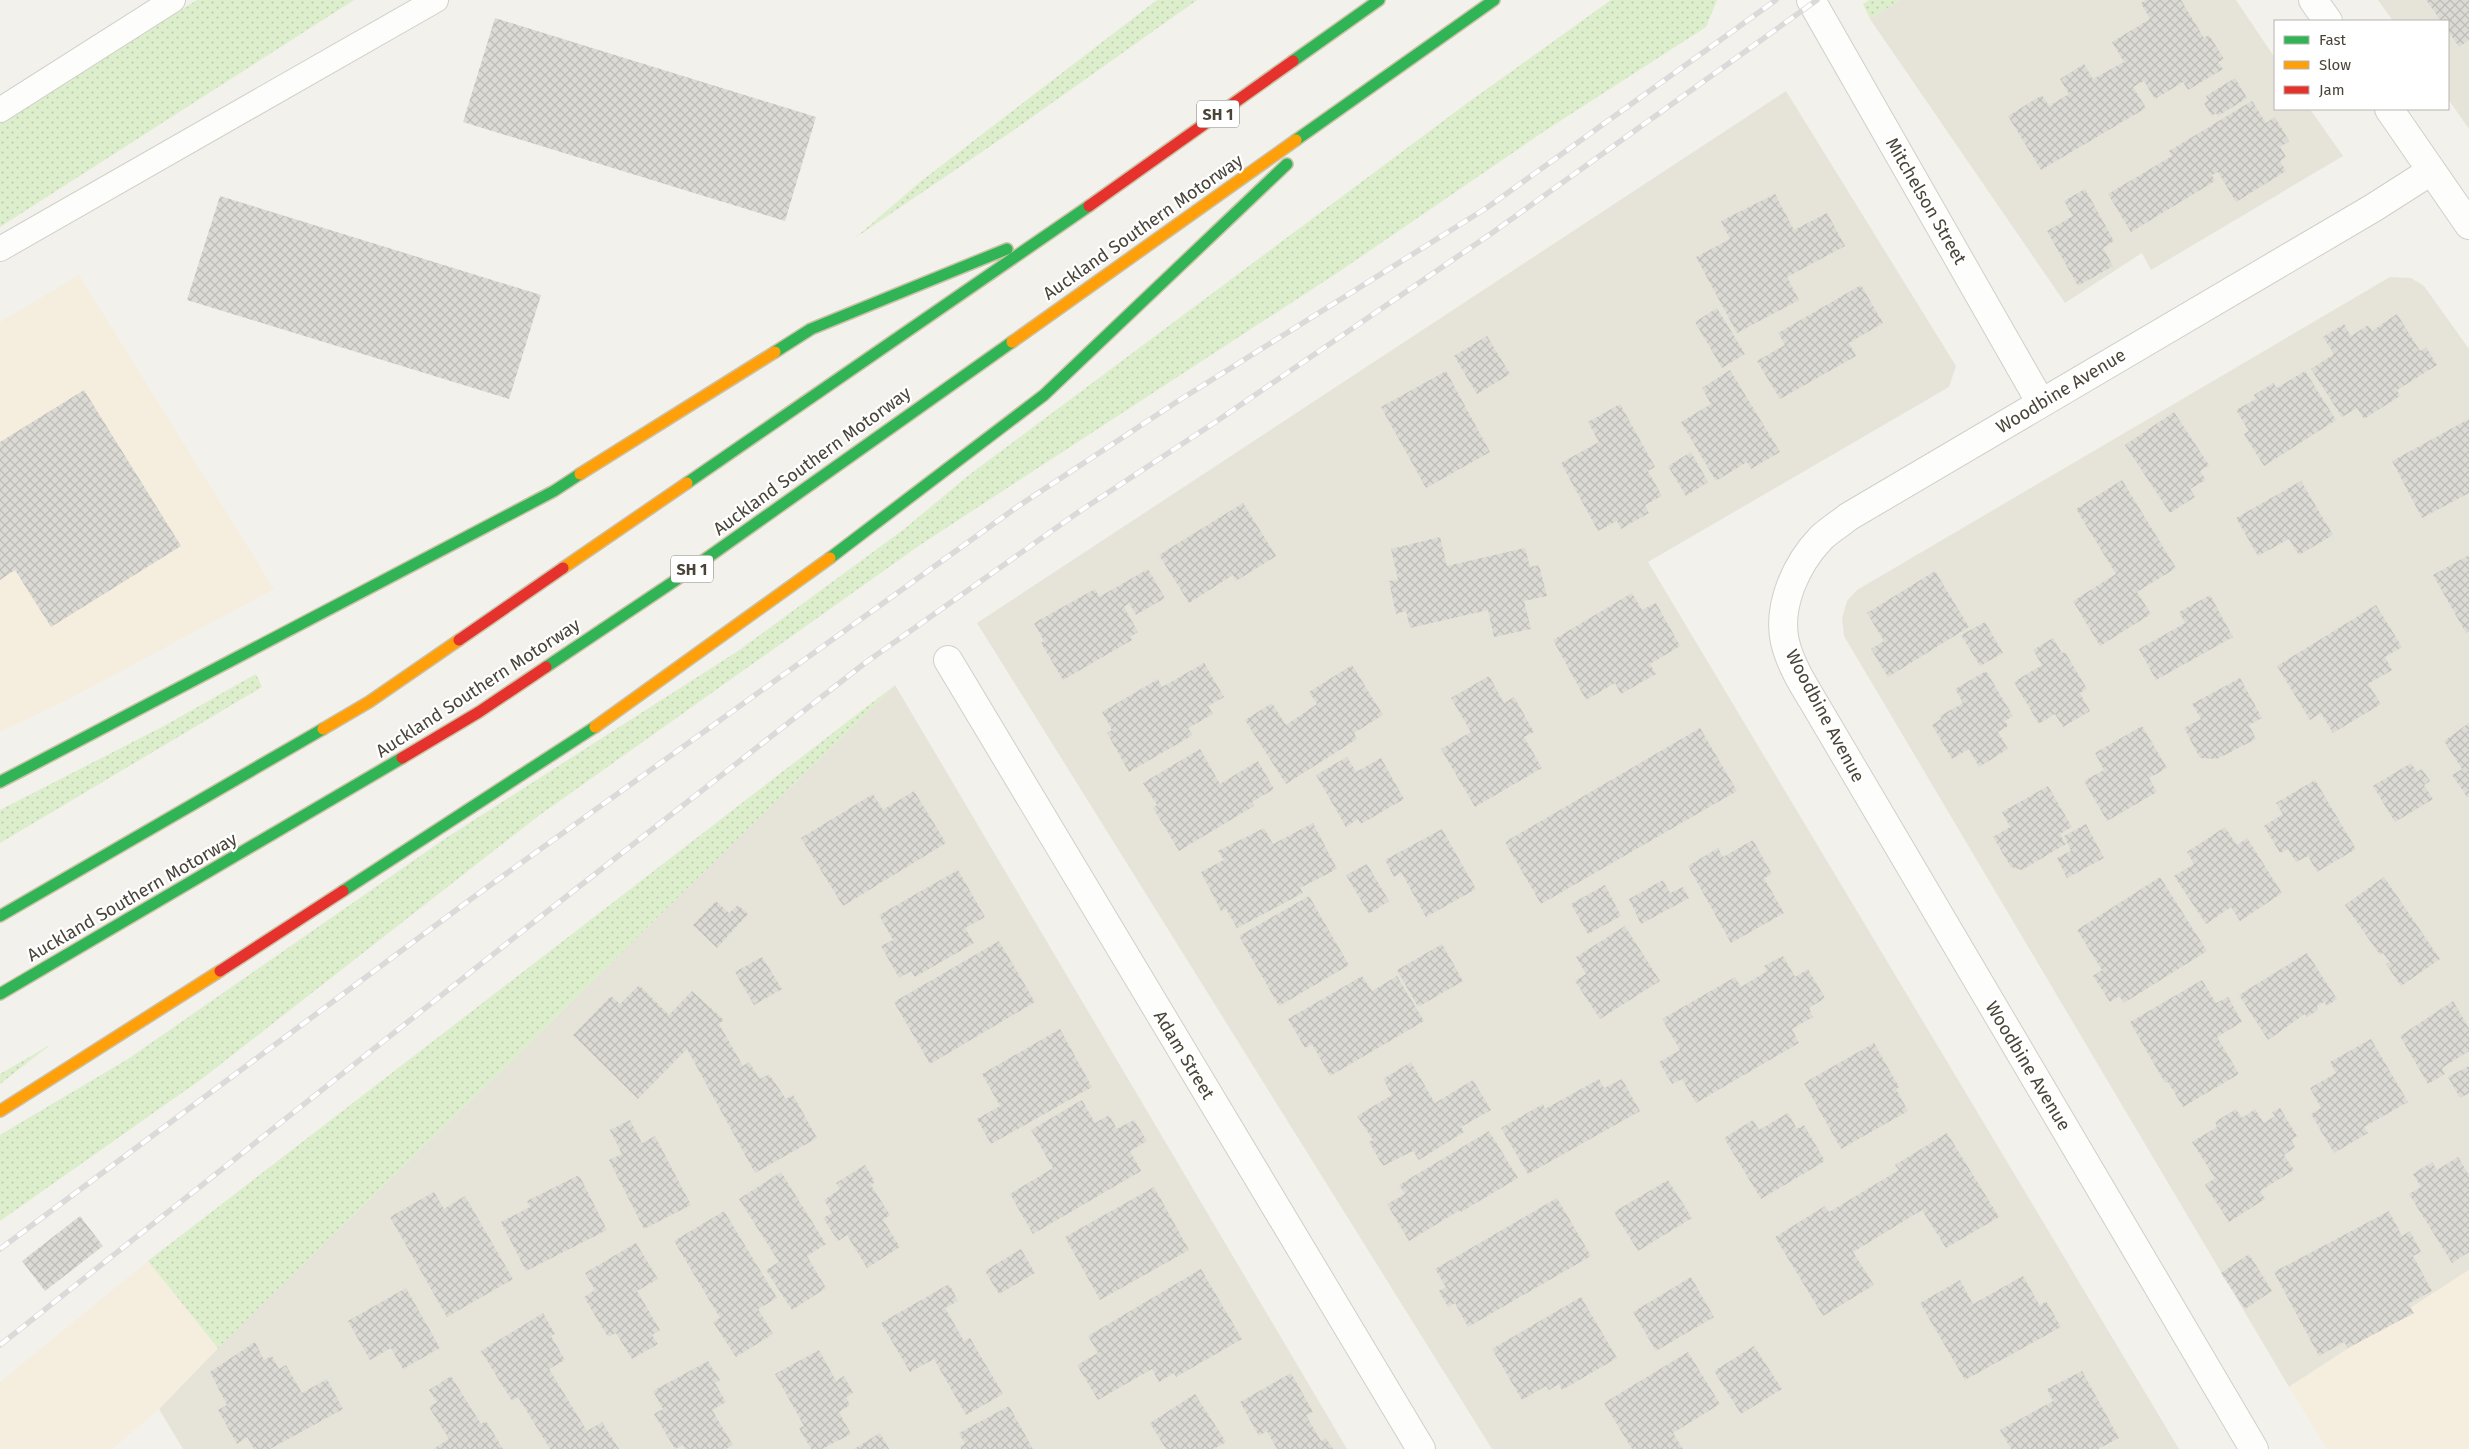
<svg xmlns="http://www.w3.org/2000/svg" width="2469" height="1449" font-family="'Fira Sans',sans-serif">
<defs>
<pattern id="grass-dots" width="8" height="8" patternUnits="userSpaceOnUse" patternTransform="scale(1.25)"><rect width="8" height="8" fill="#dceecc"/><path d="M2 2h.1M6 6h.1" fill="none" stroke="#becdb0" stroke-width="1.8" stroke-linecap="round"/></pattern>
<pattern id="building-cross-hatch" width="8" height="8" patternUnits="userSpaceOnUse" patternTransform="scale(1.25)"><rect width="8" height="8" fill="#dcdad4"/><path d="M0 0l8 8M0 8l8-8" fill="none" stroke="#bebcb7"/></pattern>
</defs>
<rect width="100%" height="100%" fill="#f2f1ec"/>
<path fill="#e6e4d9" d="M1900 0H2236L2275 58V109H2310L2343 156 2151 270 2142 253 2065 303 1870 19Z
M2378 0H2469V129L2448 99V21H2393Z
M1786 91 1956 366 1949 387 1648 562 2179 1449H1492L977 623Z
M2390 277 2411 278 2424 286 2469 349V1270L2289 1387 1844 636 1842 618 1847 601 1857 590Z
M895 685 1347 1449H183L159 1409 218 1348Z"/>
<path fill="#f5eedf" d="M79 275 274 589 69 699 0 732V322Z
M148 1261 218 1348 159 1409 112 1449H0V1382Z
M2469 1270V1449H2327L2289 1387Z"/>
<path fill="url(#grass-dots)" d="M197 0H354L0 227V123Z
M1157 0H1197L1014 130 855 238 920 182Z
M1611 0H1717L1706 27 1543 132 1340 271 920 545 537 817 203 1078 0 1221V1135L128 1059 449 836 738 651 903 530 969 475 1466 104Z
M1869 0H1900L1870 19 1863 4Z
M256 674 262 687 0 843V810L164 726Z
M895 685 218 1348 148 1261Z
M50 1045 0 1084V1074Z"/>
<path fill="url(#building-cross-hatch)" d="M2146 0H2181L2204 38 2209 35 2224 59 2218 62 2223 69 2188 90 2183 82 2155 99 2144 81 2133 87 2146 108 2041 170 2008 116 2042 95 2049 106 2069 94 2060 79 2084 64 2093 79 2124 62 2112 42 2150 19 2141 3Z
M2426 0H2469V40L2459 47 2448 31V21H2441Z
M495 18 816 117 785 221 463 122Z
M2235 78 2247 98 2218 116 2216 113 2212 116 2204 103 2208 100 2206 96Z
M2252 101 2266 123 2275 117 2289 141 2280 147 2286 157 2280 161 2286 171 2236 202 2218 172 2212 175 2215 181 2131 232 2108 194 2172 156 2169 151Z
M2085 189 2114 241 2103 248 2113 266 2078 286 2047 231 2073 216 2064 201Z
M1775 194 1794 230 1827 213 1845 246 1787 277 1799 300 1737 333 1696 257 1730 239 1721 221Z
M220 196 541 295 509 399 187 300Z
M1861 285 1883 323 1849 343 1856 356 1780 399 1757 361 1785 345 1778 333Z
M1717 308 1745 354 1722 368 1695 322Z
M2397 314 2420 351 2426 347 2437 365 2397 390 2400 396 2364 419 2357 408 2342 417 2311 369 2334 354 2323 337 2344 324 2351 336 2368 325 2372 331Z
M1487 336 1510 374 1477 394 1454 356Z
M1730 370 1780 452 1751 469 1747 462 1716 481 1681 422 1711 404 1702 388Z
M1446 371 1490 452 1426 488 1381 407Z
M2305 371 2336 420 2264 466 2244 434 2249 431 2236 410 2256 399 2254 395 2273 383 2277 388Z
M84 390 181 546 51 627 15 570 0 580V442Z
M1620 404 1655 467 1648 471 1662 496 1645 505 1649 513 1621 529 1617 521 1598 531 1561 463 1599 442 1588 422Z
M2174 412 2209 465 2200 471 2206 480 2190 489 2195 497 2170 513 2125 445Z
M2469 419V493L2422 518 2392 461Z
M1691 452 1708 482 1686 496 1668 466Z
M2122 480 2176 568 2137 592 2151 614 2100 646 2073 601 2116 574 2076 509Z
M2301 481 2333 535 2299 555 2289 539 2258 556 2236 518Z
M1243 503 1276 556 1236 581 1233 575 1189 603 1159 555Z
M1440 537 1447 566 1525 548 1530 567 1539 565 1547 596 1524 601 1531 629 1494 637 1488 610 1410 628 1406 611 1396 614 1389 581 1398 580 1391 549Z
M2469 555V631L2466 633 2433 575Z
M1148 569 1165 598 1136 615 1129 603 1124 607 1138 632 1130 637 1132 640 1063 680 1041 643 1044 641 1034 623 1095 589 1099 597Z
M1935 571 1969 627 1888 677 1871 649 1884 641 1867 613Z
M1632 593 1642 610 1656 603 1680 646 1650 664 1656 674 1621 694 1615 683 1586 700 1553 640Z
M2210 595 2233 637 2156 680 2139 649 2185 623 2179 612Z
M2376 605 2402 647 2385 657 2392 670 2368 684 2381 704 2333 733 2321 713 2310 720 2277 666Z
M1985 622 2003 653 1980 666 1961 635Z
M2053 638 2062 653 2065 652 2087 689 2080 693 2090 711 2063 727 2055 714 2039 724 2014 682 2042 665 2033 650Z
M1204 663 1224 697 1208 706 1213 714 1188 728 1193 735 1129 772 1107 733 1112 730 1102 712 1158 679 1162 687Z
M1352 665 1383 715 1354 733 1357 739 1286 784 1245 720 1272 703 1286 725 1317 704 1309 692Z
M1986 671 2013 716 2005 721 2008 726 1998 732 2008 749 1979 767 1969 749 1952 759 1932 725 1941 719 1940 716 1963 703 1955 689Z
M1489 676 1504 703 1514 697 1534 732 1524 737 1542 768 1475 807 1441 749 1471 732 1451 698Z
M2240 678 2262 718 2249 725 2256 739 2217 759 2200 758 2184 728 2201 719 2192 704Z
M2469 723V795L2467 797 2452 775 2462 769 2444 741Z
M2142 726 2167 768 2149 778 2157 792 2107 821 2084 781 2104 770 2095 753Z
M1700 728 1737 791 1541 904 1505 842Z
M1200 749 1220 784 1258 761 1274 789 1252 802 1254 806 1179 851 1153 808 1157 805 1143 783Z
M1347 757 1356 772 1381 758 1404 799 1361 824 1358 819 1346 827 1316 775Z
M2411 763 2417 772 2422 769 2430 781 2424 785 2433 799 2395 822 2373 786Z
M2315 780 2356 849 2317 872 2308 856 2296 862 2288 849 2280 853 2264 826 2283 814 2276 803Z
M2048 786 2072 827 2060 834 2066 844 2022 870 2011 867 1993 837 2010 827 2002 812Z
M914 791 946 843 843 906 801 838 873 794 883 810Z
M1313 823 1337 869 1300 888 1303 893 1237 928 1226 909 1221 911 1201 872 1224 860 1218 851 1264 828 1273 844Z
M2086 824 2104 858 2067 878 2057 858 2071 851 2064 836Z
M2225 827 2237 845 2247 838 2282 893 2240 921 2231 907 2206 924 2174 876 2194 864 2187 852Z
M1442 829 1476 889 1426 917 1401 872 1394 877 1385 860Z
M1753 840 1772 874 1764 878 1784 913 1731 943 1688 866 1718 848 1723 857Z
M1367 864 1389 901 1369 914 1346 875Z
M958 870 985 917 965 928 974 943 915 977 911 971 899 978 881 946 893 940 879 915Z
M2160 877 2207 951 2124 1003 2119 996 2110 1002 2093 976 2102 970 2077 930Z
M2384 877 2440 959 2401 986 2386 964 2390 962 2383 953 2380 955 2345 905Z
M1663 880 1670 893 1683 887 1689 898 1641 924 1629 899Z
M1605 885 1621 916 1588 934 1571 904Z
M1309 896 1349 965 1279 1006 1239 936Z
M716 901 729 913 738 905 748 914 717 948 693 925Z
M1625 926 1660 981 1600 1019 1575 981 1586 974 1576 957Z
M999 941 1035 1002 930 1064 894 1002Z
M1442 944 1463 981 1418 1007 1397 970Z
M2307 953 2337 999 2327 1006 2324 1002 2317 1006 2318 1010 2307 1017 2305 1014 2268 1040 2239 995Z
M1783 956 1795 977 1808 969 1825 998 1809 1008 1813 1017 1792 1029 1799 1043 1696 1103 1682 1079 1672 1084 1659 1062 1680 1050 1662 1019 1735 977 1741 987 1767 971 1764 966Z
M762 957 782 989 754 1005 735 972Z
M1362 976 1372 991 1397 976 1424 1021 1330 1076 1312 1044 1305 1048 1288 1019Z
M2202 980 2216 1003 2228 997 2242 1022 2217 1037 2239 1074 2183 1107 2168 1082 2165 1083 2130 1022Z
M639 985 669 1015 692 991 724 1020 719 1024 743 1066 749 1062 760 1079 769 1074 786 1099 793 1095 817 1138 755 1173 687 1049 638 1099 573 1035 611 996 620 1004Z
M2453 1001 2469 1028V1051L2442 1068 2445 1074 2428 1084 2400 1036Z
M1060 1029 1092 1087 991 1144 977 1119 1000 1106 982 1074Z
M2371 1039 2408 1102 2364 1127 2368 1133 2334 1153 2311 1114 2321 1108 2310 1088 2336 1073 2330 1062Z
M1874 1043 1899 1087 1896 1089 1908 1111 1841 1149 1804 1083Z
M1411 1062 1435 1103 1473 1080 1491 1110 1461 1127 1464 1132 1419 1160 1413 1151 1383 1166 1369 1142 1373 1140 1357 1116 1392 1095 1383 1079Z
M2469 1066V1093L2460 1098 2448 1077Z
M1599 1079 1604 1088 1622 1079 1640 1111 1528 1174 1501 1128 1543 1104 1545 1109Z
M1082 1100 1095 1123 1109 1115 1117 1129 1134 1120 1147 1141 1130 1151 1141 1171 1033 1234 1010 1194 1053 1168 1031 1130Z
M2280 1108 2297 1136 2291 1140 2295 1147 2284 1155 2294 1170 2260 1191 2265 1199 2229 1222 2205 1185 2215 1178 2192 1142 2217 1127 2215 1122 2236 1109 2242 1118 2255 1109 2264 1123 2275 1116 2272 1112Z
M1788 1113 1797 1129 1804 1125 1825 1161 1761 1199 1724 1138 1753 1120 1759 1130Z
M630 1120 642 1143 655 1136 691 1205 644 1229 609 1160 622 1154 610 1130Z
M1489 1131 1518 1178 1461 1212 1460 1210 1409 1241 1387 1204 1405 1194 1399 1185Z
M1947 1133 1999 1217 1946 1248 1922 1210 1853 1252 1874 1285 1823 1316 1775 1237 1825 1206 1829 1212 1899 1170 1895 1165Z
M2458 1157 2469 1175V1252L2452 1263 2409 1194 2421 1187 2413 1174 2432 1162 2437 1170Z
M865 1165 875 1182 871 1185 890 1215 883 1220 900 1247 867 1268 847 1235 838 1241 823 1218 832 1213 824 1200 840 1189 836 1183Z
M781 1172 826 1244 807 1256 826 1288 792 1310 766 1270 779 1262 739 1199Z
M579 1175 607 1230 526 1271 501 1222 530 1207 527 1201Z
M1668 1180 1692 1218 1638 1251 1614 1212Z
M1154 1187 1189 1250 1100 1300 1065 1237Z
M434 1192 444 1209 465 1196 513 1279 447 1317 390 1217Z
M1557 1198 1591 1256 1468 1327 1455 1303 1448 1307 1439 1291 1446 1287 1435 1269Z
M724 1211 777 1298 758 1309 773 1334 736 1357 713 1322 720 1318 674 1241Z
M2389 1211 2402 1236 2410 1231 2421 1252 2413 1256 2432 1291 2408 1304 2414 1313 2348 1348 2344 1342 2319 1356 2274 1272Z
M80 1216 103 1246 45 1291 22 1261Z
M636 1243 658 1279 637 1291 660 1330 652 1335 658 1344 632 1359 616 1333 608 1337 584 1297 595 1290 585 1273Z
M1021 1249 1035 1273 999 1294 985 1271Z
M2249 1254 2272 1291 2245 1309 2221 1273Z
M1201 1269 1242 1339 1176 1377 1174 1373 1159 1382 1152 1369 1098 1400 1077 1365 1098 1353 1088 1336Z
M2023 1276 2040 1306 2046 1301 2061 1327 1965 1380 1920 1303 1960 1280 1973 1304Z
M1691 1277 1714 1317 1656 1351 1633 1312Z
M949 1284 958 1301 945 1308 964 1341 970 1338 1003 1394 966 1415 934 1359 910 1372 881 1323Z
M406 1288 440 1348 403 1369 391 1348 370 1360 348 1321Z
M1581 1297 1617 1358 1562 1390 1559 1384 1549 1390 1546 1386 1522 1400 1492 1349Z
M543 1313 555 1334 551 1336 565 1360 549 1369 587 1431 602 1422 619 1449H550L518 1397 512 1401 481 1351Z
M255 1342 264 1360 272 1356 279 1369 286 1365 302 1393 327 1379 343 1409 270 1449H254L247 1437 237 1444 218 1410 227 1405 210 1372Z
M1754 1346 1782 1389 1741 1414 1714 1371Z
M819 1350 836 1381 844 1376 853 1393 846 1397 850 1405 839 1412 851 1434 822 1449H811L799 1428 804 1426 775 1374Z
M1688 1352 1720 1404 1673 1433 1683 1449H1632L1604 1403Z
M708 1361 720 1380 715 1383 726 1402 712 1410 733 1445 726 1449H685L683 1445 675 1449 654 1414 663 1409 653 1391Z
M2082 1371 2119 1438 2098 1449H2011L2000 1430 2053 1401 2047 1389Z
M1291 1373 1313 1412 1306 1415 1321 1441 1326 1438 1333 1449H1277L1267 1431 1259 1436 1240 1402Z
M451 1376 481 1424 486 1421 503 1449H433L449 1439 429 1407 437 1402 429 1390Z
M1195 1394 1226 1442 1214 1449H1166L1150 1423Z
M1009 1406 1033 1449H961L960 1446 965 1444 959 1433Z
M880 1433 889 1449H854Z"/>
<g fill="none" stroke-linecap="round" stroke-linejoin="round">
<g stroke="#d0cfc9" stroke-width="26">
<path id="lane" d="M0 110 173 0
M0 249 436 0"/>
</g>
<g stroke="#d0cfc9" stroke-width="30">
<path id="street" d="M1811 0 2041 403
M2313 0 2328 21
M2389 109 2469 225
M948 660 1421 1449
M2254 1449 1813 701C1802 683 1790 663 1785 642 1777 606 1796 564 1821 538 1829 530 1840 524 1848 517L2373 208 2431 171"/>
</g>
<g stroke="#cbc2a6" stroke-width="14">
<path id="fast" d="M1293 61 1379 0
M1296 140 1494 0
M775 352 811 329 1007 249
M687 483 1089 206
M830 558 1044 395 1287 164
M546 667 673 582 1012 342
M0 782 554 491 580 474
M343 891 595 727
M0 916 323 729
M0 994 402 758"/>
</g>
<g stroke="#cbc2a6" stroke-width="14">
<path id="slow" d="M1012 342 1296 140
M580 474 775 352
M563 568 687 483
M595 727 830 558
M323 729 369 702 459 640
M0 1111 220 971"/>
</g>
<g stroke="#cbc2a6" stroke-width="14">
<path id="jam" d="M1089 206 1293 61
M459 640 563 568
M402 758 479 712 546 667
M220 971 343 891"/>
</g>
<use href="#lane" stroke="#fdfdfc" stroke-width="24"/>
<use href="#street" stroke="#fdfdfc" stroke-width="28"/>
<use href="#fast" stroke="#30b455" stroke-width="11"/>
<use href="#slow" stroke="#ff9f0a" stroke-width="11"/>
<use href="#jam" stroke="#e5322d" stroke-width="11"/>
<g stroke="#dadad9" stroke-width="5.5">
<path id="rail" d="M0 1249 471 899 1017 507 1178 401 1488 207 1776 0
M0 1345 544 914 865 663 1080 511 1217 421 1492 233 1817 0"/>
</g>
<use href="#rail" stroke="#fff" stroke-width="4" stroke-dasharray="11" stroke-linecap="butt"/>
</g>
<g text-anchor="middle" stroke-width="4.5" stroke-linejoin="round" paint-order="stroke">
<g fill="#fff" stroke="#807c73" stroke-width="1">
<rect x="1197" y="100.5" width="42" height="27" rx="4"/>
<rect x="671" y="555.5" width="42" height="27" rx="4"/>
</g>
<g font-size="16" font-weight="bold" fill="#494437">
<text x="1218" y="120">SH 1</text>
<text x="692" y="575">SH 1</text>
</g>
<g font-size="18" fill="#494437" stroke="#fff">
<text transform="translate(1926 201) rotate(60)" y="6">Mitchelson Street</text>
<text transform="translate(1143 227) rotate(-35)" y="6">Auckland Southern Motorway</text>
<text transform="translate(2061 391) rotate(-31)" y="6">Woodbine Avenue</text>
<text transform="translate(812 461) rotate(-36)" y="6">Auckland Southern Motorway</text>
<text transform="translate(478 688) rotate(-33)" y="6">Auckland Southern Motorway</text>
<text transform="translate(1825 716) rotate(62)" y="6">Woodbine Avenue</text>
<text transform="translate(132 897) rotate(-30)" y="6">Auckland Southern Motorway</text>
<text transform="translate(1184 1055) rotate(59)" y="6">Adam Street</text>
<text transform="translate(2028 1066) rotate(59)" y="6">Woodbine Avenue</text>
</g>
</g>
<rect x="2274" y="20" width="175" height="90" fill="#ffffff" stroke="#b6b4af"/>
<rect x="2284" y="36" width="25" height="8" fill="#30b455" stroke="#b6b4af"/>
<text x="2319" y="45" font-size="15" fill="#494437">Fast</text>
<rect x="2284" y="61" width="25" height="8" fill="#ff9f0a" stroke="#b6b4af"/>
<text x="2319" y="70" font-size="15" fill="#494437">Slow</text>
<rect x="2284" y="86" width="25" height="8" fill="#e5322d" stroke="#b6b4af"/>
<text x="2319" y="95" font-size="15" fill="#494437">Jam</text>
</svg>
